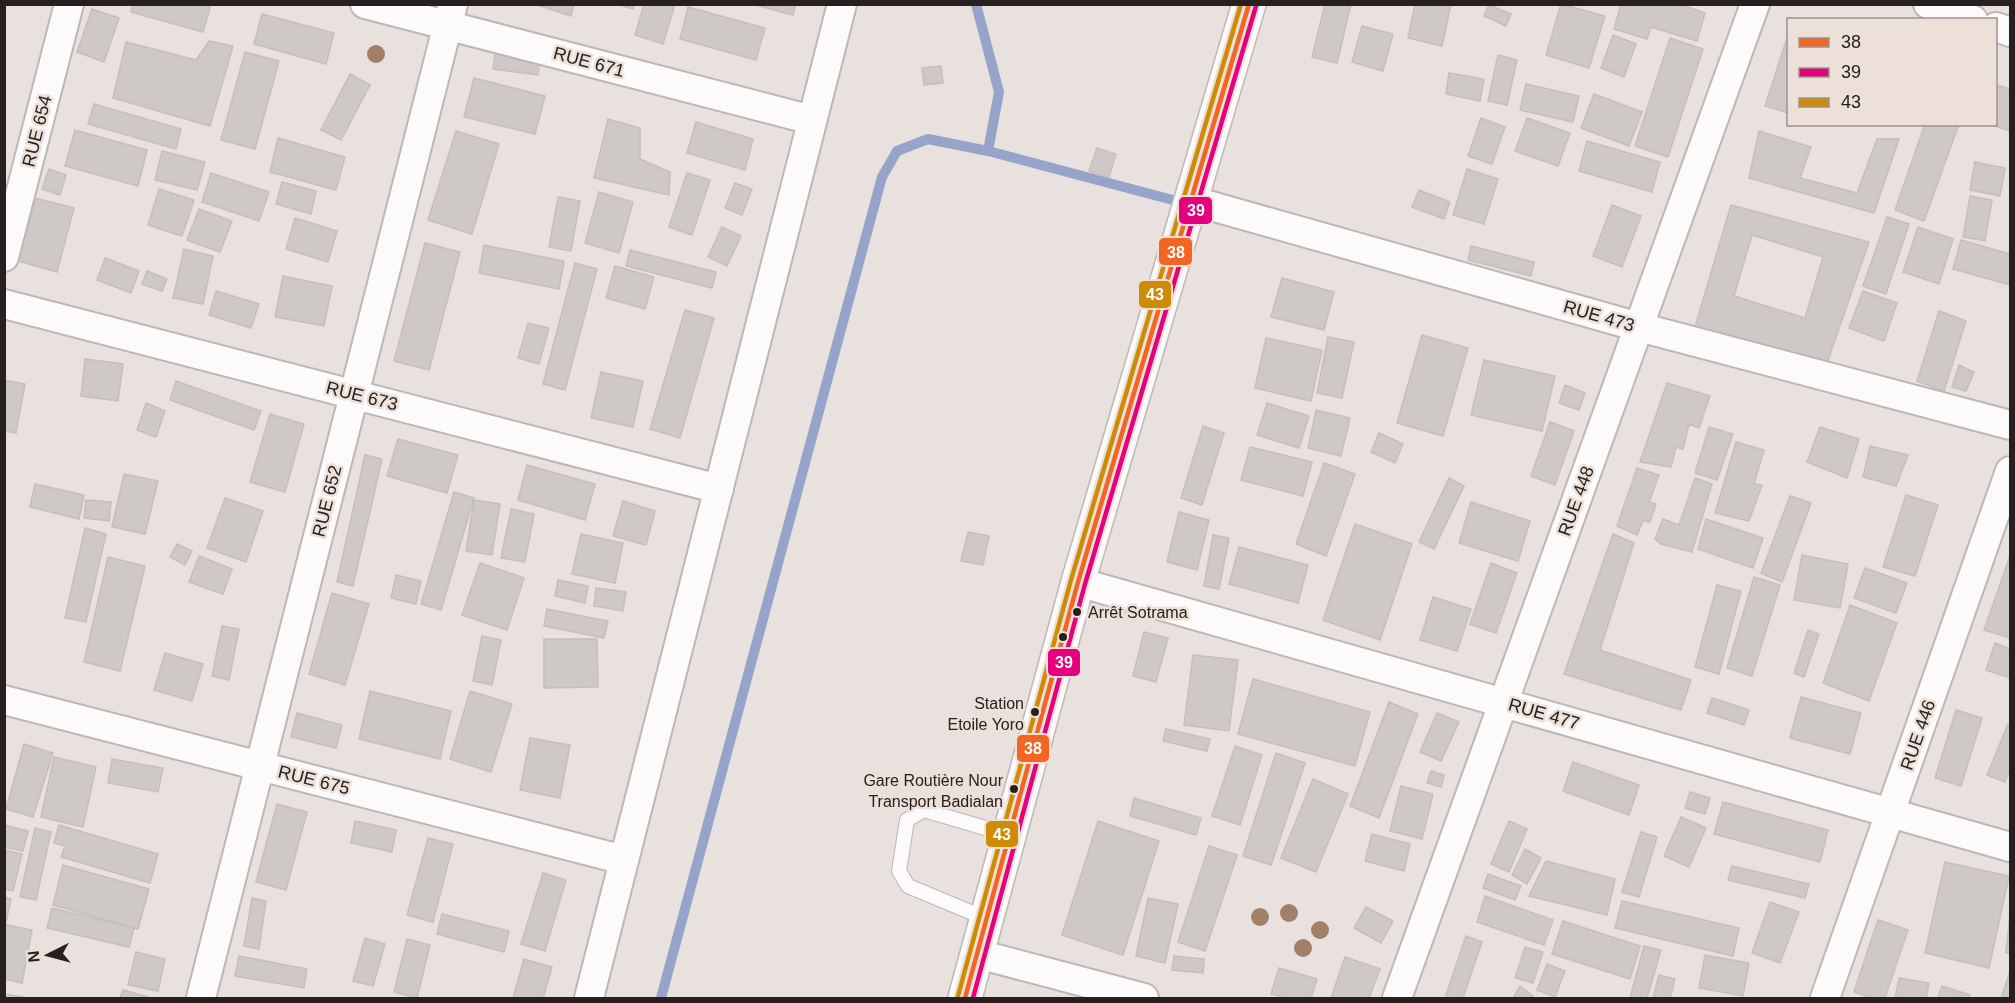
<svg xmlns="http://www.w3.org/2000/svg" width="2015" height="1003" font-family="Helvetica,sans-serif">
<rect width="100%" height="100%" fill="#e8e1dd"/>
<g fill="none" stroke-linecap="round" stroke-linejoin="round">
<path stroke="#96a4c9" stroke-width="10" d="M976 4 999 92 988 151
M661 998 882 177 897 151 928 139 988 151 1188 204"/>
</g>
<path fill="#cec9c6" stroke="#c4bfbd" stroke-width="1.5" fill-rule="evenodd" d="M133 4H211L203 32 131 12Z
M534 4H574L571 16Z
M617 4H634L633 9Z
M644 4H675L663 44 635 35Z
M752 4H796L793 15Z
M1325 4H1351L1337 63 1312 57Z
M1415 4H1451L1442 46 1408 38Z
M1561 4 1605 16 1589 68 1546 55Z
M1621 4H1679L1705 13 1697 41 1651 27 1647 39 1614 29Z
M1489 5 1511 14 1506 26 1484 16Z
M688 7 765 28 756 60 680 39Z
M92 9 119 18 104 62 77 52Z
M262 14 334 33 326 64 254 44Z
M1362 26 1393 34 1383 71 1352 62Z
M1613 35 1636 44 1624 77 1601 68Z
M1788 35V113L1765 106Z
M1670 38 1703 49 1668 157 1635 146Z
M209 41 233 46 210 126 113 98 126 42 196 60Z
M245 52 279 61 255 149 221 140Z
M495 53 540 58 538 75 493 69Z
M1498 55 1517 60 1507 105 1488 101Z
M941 66 943 83 924 85 922 68Z
M1449 73 1484 79 1480 101 1446 94Z
M350 74 370 85 341 140 321 130Z
M474 78 545 96 535 134 464 117Z
M1526 84 1579 96 1573 122 1520 110Z
M1996 85 2010 89V131L1989 124H1996Z
M1594 94 1642 112 1629 146 1581 128Z
M94 104 181 129 176 149 88 124Z
M1481 118 1505 127 1492 164 1468 156Z
M1527 118 1570 133 1558 166 1515 151Z
M608 119 640 128V159L670 172 669 195 594 178Z
M696 122 753 139 745 170 687 153Z
M1925 124H1959L1924 221 1895 210Z
M75 130 147 150 138 186 65 166Z
M456 131 499 144 472 234 428 220Z
M1759 131 1811 147 1800 178 1857 193 1877 139H1899L1874 213 1749 178Z
M278 138 345 157 336 190 270 172Z
M1587 141 1660 162 1652 192 1579 171Z
M1097 148 1116 154 1109 177 1089 171Z
M162 151 205 162 197 190 155 180Z
M1975 162 2005 168 2000 196 1970 190Z
M49 169 66 175 60 195 42 189Z
M1467 169 1498 179 1484 224 1453 215Z
M211 173 269 192 259 221 202 202Z
M687 173 710 180 692 235 669 227Z
M282 182 316 191 311 214 276 204Z
M735 183 752 189 742 215 725 208Z
M159 189 194 200 182 236 148 225Z
M1419 190 1450 202 1444 219 1412 207Z
M599 192 633 202 619 253 585 243Z
M1970 196 1992 200 1985 241 1963 237Z
M558 197 580 201 571 251 549 247Z
M35 198 74 208 57 272 18 261Z
M1612 205 1641 216 1622 267 1593 256Z
M1731 205 1869 242 1827 363 1695 327ZM1752 235 1823 257 1805 318 1734 296Z
M199 209 232 221 220 252 187 240Z
M1887 217 1909 224 1886 294 1863 286Z
M295 218 337 231 328 262 286 249Z
M722 227 741 236 727 266 708 257Z
M1918 227 1953 239 1939 284 1903 272Z
M1961 240 2010 254V285L1953 269Z
M425 243 460 252 429 370 394 361Z
M484 245 564 261 559 289 479 273Z
M1471 246 1534 262 1531 276 1468 260Z
M184 249 213 256 203 304 173 298Z
M630 250 716 272 712 288 626 266Z
M105 258 139 271 131 293 97 280Z
M575 263 597 269 565 390 543 384Z
M615 266 654 277 645 309 606 298Z
M147 271 167 279 162 291 142 284Z
M283 276 332 286 324 326 275 317Z
M1282 278 1334 292 1324 330 1271 317Z
M216 291 259 304 251 328 209 315Z
M1863 291 1897 303 1884 341 1849 328Z
M685 310 714 318 680 438 650 429Z
M1939 311 1966 321 1944 391 1917 381Z
M528 323 549 328 539 364 518 358Z
M1422 335 1468 348 1443 436 1397 423Z
M1328 337 1354 342 1342 398 1317 393Z
M1266 338 1322 350 1311 401 1255 388Z
M85 359 123 364 118 401 81 396Z
M1484 360 1555 376 1542 431 1471 415Z
M1959 365 1974 372 1966 391 1952 387Z
M601 372 643 381 633 427 591 418Z
M4 380 25 384 16 433 4 431Z
M176 381 261 411 254 430 170 400Z
M1667 383 1710 396 1699 428 1689 424 1683 449 1676 447 1671 467 1640 462Z
M1565 385 1585 393 1579 410 1559 403Z
M146 403 165 411 156 437 137 430Z
M1267 403 1309 416 1299 448 1257 435Z
M1316 410 1350 418 1341 456 1308 448Z
M270 414 304 424 285 492 250 482Z
M1550 422 1574 431 1555 485 1531 476Z
M1203 426 1224 433 1202 505 1181 498Z
M1709 427 1733 434 1717 480 1695 473Z
M1820 427 1859 439 1847 478 1807 462Z
M1379 433 1403 444 1395 463 1371 452Z
M398 439 458 455 447 493 387 476Z
M1736 442 1764 450 1754 484 1762 485 1749 521 1715 513Z
M1870 446 1908 455 1896 486 1863 477Z
M1250 447 1312 462 1303 496 1241 480Z
M365 455 382 459 353 586 337 582Z
M1324 463 1355 474 1326 556 1296 544Z
M527 465 595 484 585 520 518 500Z
M1637 468 1659 475 1649 502 1656 504 1650 522 1643 521 1637 535 1617 526Z
M124 474 158 481 145 534 112 527Z
M1449 478 1464 486 1434 549 1419 542Z
M1695 478 1712 484 1692 552 1661 544 1655 539 1663 519 1679 525Z
M35 484 84 495 79 519 30 507Z
M454 492 474 498 441 610 421 604Z
M1906 495 1938 505 1915 576 1883 567Z
M1790 496 1811 503 1782 582 1761 573Z
M225 498 263 511 246 562 207 548Z
M86 500 111 502 109 521 84 518Z
M474 500 500 504 492 555 466 551Z
M623 501 655 511 646 545 613 536Z
M1471 502 1530 521 1518 561 1459 543Z
M511 509 534 514 525 562 501 558Z
M1179 512 1209 520 1197 570 1167 562Z
M1706 519 1763 538 1753 568 1698 549Z
M1355 524 1412 544 1380 640 1323 620Z
M85 528 106 534 86 622 65 618Z
M968 532 989 536 983 565 961 561Z
M581 534 623 543 615 583 572 574Z
M1613 534 1634 543 1600 650 1691 680 1681 710 1564 674Z
M1213 535 1229 538 1219 589 1204 586Z
M177 544 192 551 185 565 170 557Z
M1239 547 1308 565 1298 603 1229 584Z
M1802 555 1848 564 1840 608 1794 600Z
M199 556 232 569 223 594 189 582Z
M2010 556V638L1984 630Z
M108 557 145 566 120 671 84 662Z
M480 563 524 578 507 630 462 615Z
M1491 563 1517 573 1496 633 1470 624Z
M1865 568 1907 583 1896 613 1854 598Z
M396 575 421 581 416 604 391 598Z
M1754 577 1780 585 1752 676 1727 668Z
M558 580 588 586 585 603 555 596Z
M1717 585 1741 591 1719 674 1695 667Z
M596 588 626 592 623 611 594 606Z
M332 593 369 604 345 685 309 674Z
M1433 597 1471 609 1457 651 1420 640Z
M1850 605 1897 623 1869 701 1823 683Z
M547 609 608 621 604 638 544 626Z
M222 626 239 629 229 680 212 676Z
M1808 630 1819 634 1804 677 1794 673Z
M1144 632 1168 638 1156 682 1133 676Z
M482 636 501 640 492 685 473 681Z
M544 639H597L598 687 544 688Z
M1995 643 2010 649V678L1986 670Z
M165 653 203 664 192 701 154 690Z
M1193 655 1238 660 1229 731 1184 725Z
M1253 679 1370 712 1355 766 1238 734Z
M370 691 451 711 440 759 359 739Z
M470 691 512 704 491 772 450 759Z
M1801 697 1861 713 1850 754 1790 738Z
M1712 698 1749 710 1744 725 1707 713Z
M1389 702 1418 714 1379 818 1350 806Z
M1956 710 1982 718 1961 786 1935 778Z
M297 713 342 725 336 748 291 737Z
M1437 713 1459 722 1441 761 1420 752Z
M2008 724 2010 725V768L2005 782 1987 775Z
M1166 729 1210 739 1207 751 1163 741Z
M530 738 570 745 560 798 520 790Z
M24 744 53 753 33 817 6 809Z
M1235 746 1262 755 1240 825 1212 816Z
M1276 753 1305 763 1271 865 1243 856Z
M54 757 96 767 83 827 41 817Z
M112 759 163 768 158 792 108 783Z
M1573 762 1639 785 1629 815 1563 791Z
M1431 771 1444 775 1441 787 1427 783Z
M1313 779 1348 794 1316 872 1281 858Z
M1401 786 1433 794 1422 839 1390 831Z
M1690 792 1710 798 1705 814 1685 808Z
M1134 798 1201 818 1196 835 1130 816Z
M1723 802 1828 830 1820 862 1714 834Z
M277 804 307 812 286 890 256 882Z
M1681 817 1706 828 1689 867 1664 856Z
M355 821 396 830 392 852 351 843Z
M1098 821 1159 841 1123 955 1062 935Z
M1509 821 1527 829 1509 872 1491 864Z
M4 825 28 831 23 851 4 847Z
M59 825 158 854 150 883 61 857 65 846 54 843Z
M35 828 51 832 36 900 20 897Z
M1641 832 1657 837 1639 897 1622 892Z
M1372 834 1410 844 1404 871 1365 861Z
M428 838 453 844 433 922 407 915Z
M1209 846 1237 855 1205 951 1178 942Z
M1525 849 1541 858 1527 884 1512 875Z
M4 850 22 854 13 891 4 889Z
M1546 861 1615 879 1607 915 1529 896Z
M1945 862 2009 876 1989 968 1925 953Z
M63 865 149 889 138 929 53 905Z
M1732 866 1809 884 1805 898 1728 880Z
M543 873 566 880 545 951 521 944Z
M1488 874 1521 886 1515 900 1483 888Z
M1485 896 1553 920 1544 945 1477 922Z
M4 897 11 899 4 931Z
M252 898 266 901 259 949 244 946Z
M1148 898 1178 904 1165 963 1136 956Z
M1622 901 1739 928 1733 956 1615 928Z
M1770 902 1799 912 1780 963 1752 953Z
M1366 907 1393 921 1381 943 1354 928Z
M52 908 134 928 129 947 47 928Z
M2010 913V953H2006Z
M442 914 509 931 504 952 437 934Z
M1878 920 1908 930 1885 998H1872L1854 992Z
M1563 921 1640 946 1630 979 1552 954Z
M7 925 32 930 22 983 4 979V938Z
M1466 936 1482 942 1463 998H1445Z
M365 938 385 944 373 986 353 981Z
M407 939 430 945 417 998 394 992Z
M1644 946 1661 950 1647 998H1630Z
M1525 947 1543 952 1533 983 1515 978Z
M136 952 165 959 158 991 128 985Z
M1705 955 1749 963 1743 996 1699 988Z
M239 956 307 969 304 988 235 976Z
M1174 956 1204 959 1203 973 1172 970Z
M1345 957 1380 969 1369 998H1331Z
M524 959 552 967 543 998H513Z
M1547 964 1565 971 1555 997 1537 990Z
M1279 968 1317 979 1311 998H1286L1271 994Z
M2010 972V998H2001Z
M1659 975 1675 979 1670 998H1653Z
M1899 978 1929 983 1926 998H1895Z
M1520 986 1533 996 1532 998H1513Z
M1942 986 1970 995 1969 998H1938Z
M123 990 152 998H120Z
M4 994 23 997V998H4Z"/>
<g fill="none" stroke-linecap="round" stroke-linejoin="round">
<g stroke="#bdb8b5" stroke-width="16">
<path id="lane" d="M987 919 908 886 899 871 907 820 924 810 1009 835"/>
</g>
<g stroke="#bdb8b5" stroke-width="32">
<path id="street" d="M365 4 812 120
M1928 4 1973 20
M1996 27 2010 32
M1190 200 1639 327 2010 425
M4 257 69 4
M4 304 719 489
M1078 582 2010 847
M4 700 624 860
M978 954 1144 998
M201 998 453 4
M589 998 842 4
M1397 998 1755 4
M1825 998 2010 471"/>
</g>
<g stroke="#bdb8b5" stroke-width="36">
<path id="secondary" d="M965 998 1078 582 1249 4"/>
</g>
<use href="#lane" stroke="#fcfafa" stroke-width="14"/>
<use href="#street" stroke="#fcfafa" stroke-width="28"/>
<use href="#secondary" stroke="#fcfafa" stroke-width="33"/>
<g stroke="#ece0d9" stroke-width="9">
<path id="bus-1" d="M965 998 1078 582 1249 4"/>
</g>
<g stroke="#ece0d9" stroke-width="9">
<path id="bus-2" d="M973 998 1085 584 1256 6"/>
</g>
<g stroke="#ece0d9" stroke-width="9">
<path id="bus-3" d="M958 996 1071 580 1241 4"/>
</g>
<use href="#bus-1" stroke="#f26522" stroke-width="4.5"/>
<use href="#bus-2" stroke="#e5007d" stroke-width="4.5"/>
<use href="#bus-3" stroke="#cd8b06" stroke-width="4.5"/>
</g>
<g fill="#a18067">
<circle cx="376" cy="54" r="9"/>
<circle cx="1289" cy="913" r="9"/>
<circle cx="1260" cy="917" r="9"/>
<circle cx="1320" cy="930" r="9"/>
<circle cx="1303" cy="948" r="9"/>
</g>
<g fill="#26211f" stroke="#ece0d9" stroke-width="2">
<circle cx="1077" cy="612" r="5"/>
<circle cx="1063" cy="637" r="5"/>
<circle cx="1035" cy="712" r="5"/>
<circle cx="1014" cy="789" r="5"/>
</g>
<g text-anchor="middle" stroke-width="5" stroke-linejoin="round" paint-order="stroke">
<g font-size="16" fill="#26211f" stroke="#ece0d9" text-anchor="end">
<text x="1088" y="618" text-anchor="start">Arrêt Sotrama</text>
<text x="1024" y="709">Station<tspan x="1024" dy="21">Etoile Yoro</tspan></text>
<text x="1003" y="786">Gare Routière Nour<tspan x="1003" dy="21">Transport Badialan</tspan></text>
</g>
<g font-size="18" fill="#26211f" stroke="#ece0d9">
<text transform="translate(589 62) rotate(15)" y="6">RUE 671</text>
<text transform="translate(37 131) rotate(-76)" y="6">RUE 654</text>
<text transform="translate(1599 316) rotate(16)" y="6">RUE 473</text>
<text transform="translate(362 396) rotate(14)" y="6">RUE 673</text>
<text transform="translate(327 501) rotate(-76)" y="6">RUE 652</text>
<text transform="translate(1576 501) rotate(-70)" y="6">RUE 448</text>
<text transform="translate(1544 714) rotate(16)" y="6">RUE 477</text>
<text transform="translate(1918 735) rotate(-71)" y="6">RUE 446</text>
<text transform="translate(314 780) rotate(14)" y="6">RUE 675</text>
</g>
</g>
<g stroke="#ece0d9" stroke-width="2">
<rect x="1178" y="196" width="35" height="29" rx="6" fill="#e5007d"/>
<rect x="1158" y="237" width="35" height="29" rx="6" fill="#f26522"/>
<rect x="1138" y="280" width="34" height="29" rx="6" fill="#cd8b06"/>
<rect x="1047" y="648" width="34" height="29" rx="6" fill="#e5007d"/>
<rect x="1016" y="734" width="34" height="29" rx="6" fill="#f26522"/>
<rect x="985" y="820" width="34" height="28" rx="6" fill="#cd8b06"/>
</g>
<g font-size="16" text-anchor="middle" font-weight="bold" fill="#fff">
<text x="1196" y="216">39</text>
<text x="1176" y="258">38</text>
<text x="1155" y="300">43</text>
<text x="1064" y="668">39</text>
<text x="1033" y="754">38</text>
<text x="1002" y="840">43</text>
</g>
<rect width="2015" height="1003" fill="none" stroke="#26211f" stroke-width="12"/>
<rect x="1787" y="18" width="210" height="108" fill="#ece0d9" stroke="#9d948f" stroke-width="1.5"/>
<rect x="1799" y="38" width="30" height="9" fill="#f26522" stroke="#9d948f" stroke-width="1.5"/>
<text x="1841" y="48" font-size="18" fill="#26211f">38</text>
<rect x="1799" y="68" width="30" height="9" fill="#e5007d" stroke="#9d948f" stroke-width="1.5"/>
<text x="1841" y="78" font-size="18" fill="#26211f">39</text>
<rect x="1799" y="98" width="30" height="9" fill="#cd8b06" stroke="#9d948f" stroke-width="1.5"/>
<text x="1841" y="108" font-size="18" fill="#26211f">43</text>
<g transform="translate(48 955) rotate(264)" stroke="#ece0d9" stroke-width="4.5" paint-order="stroke">
<path d="M0-4.5L10 22L0 15L-10 22Z" fill="#26211f"/>
<text y="-9" font-size="16" font-weight="bold" text-anchor="middle" fill="#26211f">N</text>
</g>
</svg>
